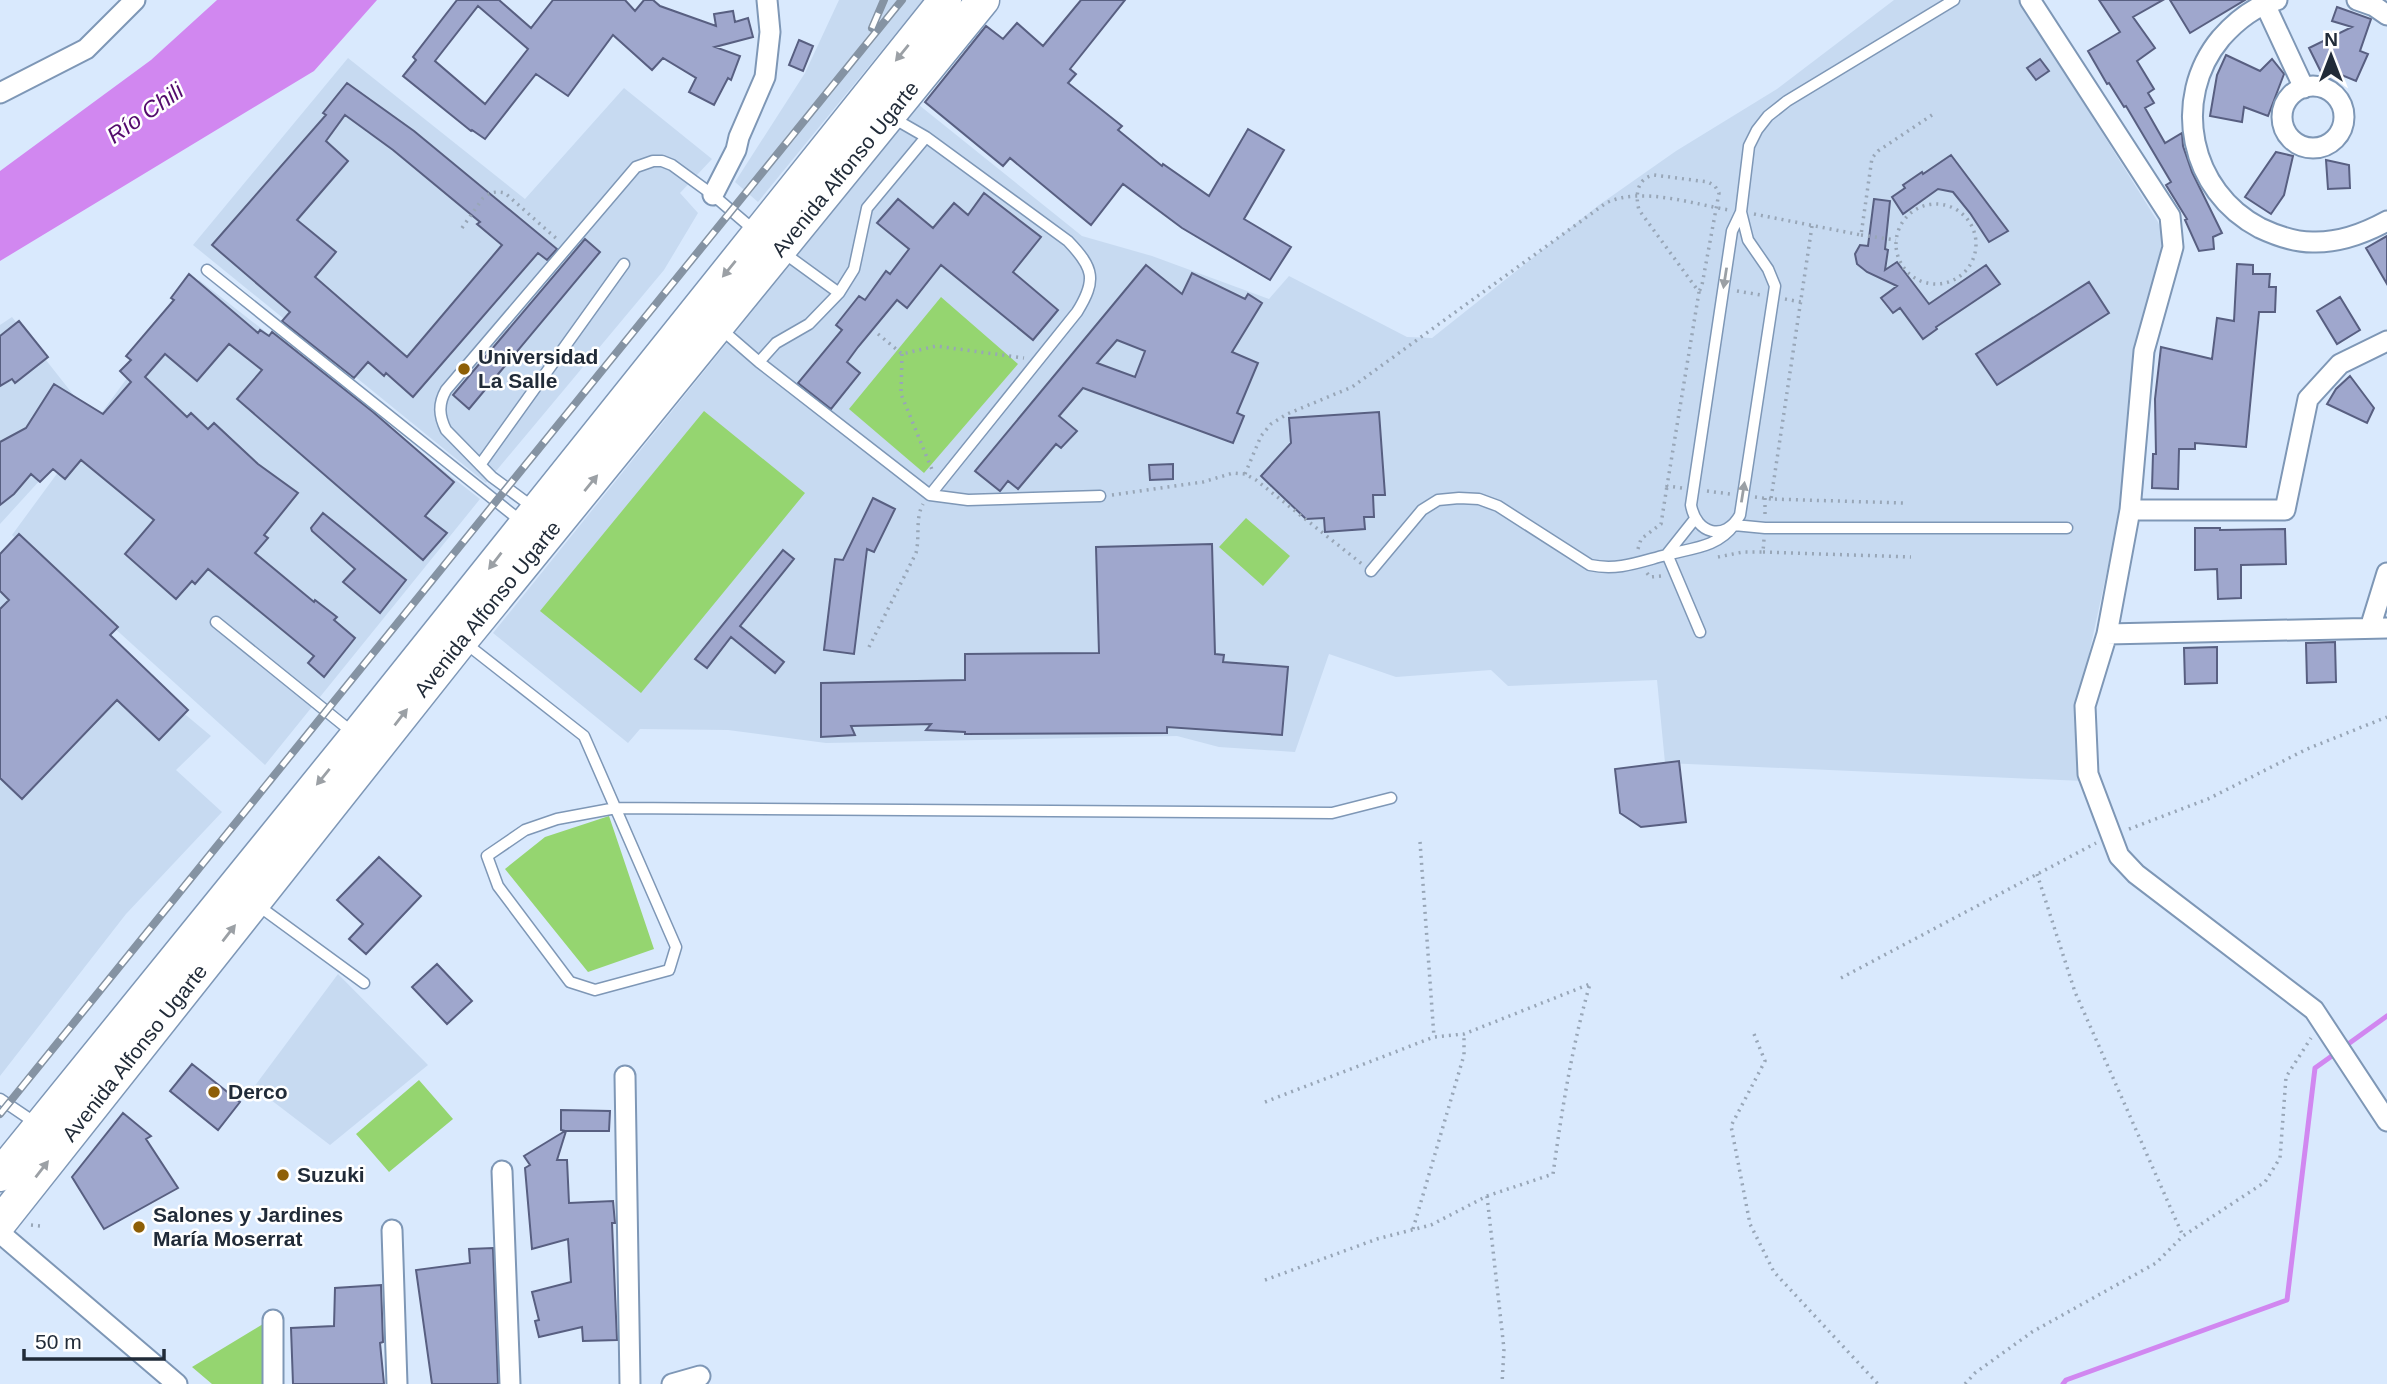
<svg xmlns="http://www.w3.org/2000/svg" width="2387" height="1384" font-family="Arial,sans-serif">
<rect width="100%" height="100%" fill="#d9e9fd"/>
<path fill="#c7daf1" d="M839 0H923L758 202 735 182 805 73Z
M1894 0H2019L2158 222 2162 233V245L2134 351 2118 520 2078 705 2083 781 1665 763 1657 680 1508 686 1491 670 1396 677 1329 654 1295 752 1219 747 1177 736 826 743 728 730 640 729 628 743 493 633 919 105 1082 236 1152 256 1269 299 1289 276 1407 337 1432 338 1599 205 1676 151 1777 89Z
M348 58 525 199 624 88 712 159 680 193 698 213 664 270 486 483 193 245Z
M199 280 480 499 265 765 12 535Z
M12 317 94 421 0 524V325Z
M0 560 211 736 176 770 222 812 126 914 0 1076Z
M338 974 428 1065 330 1145 254 1087Z"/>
<path fill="#95d570" d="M941 297 1018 364 924 473 849 409Z
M704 411 805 493 641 693 540 611Z
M1246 518 1290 556 1263 586 1219 547Z
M609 816 654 949 588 972 505 869 545 837Z
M419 1080 453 1119 389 1172 356 1134Z
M263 1324 264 1384H212L192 1367Z"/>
<path fill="#d187f0" d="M217 0H377L314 71 0 261V171L151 60Z"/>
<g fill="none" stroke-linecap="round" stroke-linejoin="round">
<path stroke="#d187f0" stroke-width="5" d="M2344 1047 2387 1016
M2063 1384 2066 1380 2287 1300 2315 1068 2336 1053"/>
</g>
<path fill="#9fa7cd" stroke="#585f81" stroke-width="2" fill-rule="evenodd" d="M457 0H499L531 28 553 0H625L635 11 644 0H653L660 6 716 26 714 14 733 11 735 22 748 18 753 37 715 47 740 56 731 80 728 78 714 105 689 92 696 78 663 58 652 70 613 35 568 96 536 74 485 139 472 130 471 131 403 76 416 60 413 57ZM478 6 528 49 485 104 435 61Z
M1081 0H1125L1070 69 1076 74 1068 83 1122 126 1118 130 1162 166 1163 164 1209 196 1248 129 1284 150 1244 219 1291 247 1270 280 1182 228 1123 184 1091 225 1010 158 1003 166 925 102 986 26 1003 39 1017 23 1043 46Z
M2099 0H2163L2133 17 2155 48 2137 61 2154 89 2148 93 2154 103 2145 108 2165 143 2182 133 2183 146 2192 172 2222 233 2213 237 2214 249 2199 251 2185 220 2187 219 2166 185 2171 182 2126 106 2124 107 2109 83 2107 84 2088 51 2120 32Z
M2170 0H2245L2190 33Z
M2337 7 2371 19 2360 51 2368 54 2356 81 2332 71 2323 76 2309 48 2352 27 2332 21Z
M799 40 813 46 803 71 789 65Z
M2226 55 2260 71 2272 59 2284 74 2268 116 2244 107 2242 122 2210 116 2217 75Z
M2040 59 2049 71 2036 80 2027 68Z
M347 83 414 131 557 249 547 260 538 253 413 397 386 373 384 376 368 362 354 378 282 321 290 312 212 245 326 115 323 113ZM345 115 393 150 480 222 477 224 502 245 407 357 315 277 336 252 297 220 348 161 326 141Z
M2276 152 2293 156 2284 195 2271 214 2245 197Z
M1951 155 2008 231 1989 242 1970 213 1953 192 1938 189 1903 214 1892 197 1905 188 1903 185 1922 172 1923 174Z
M2326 160 2349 165 2350 188 2328 189Z
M984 193 1041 237 1013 272 1058 310 1033 340 941 265 907 308 897 300 858 347 847 362 860 373 831 409 798 383 842 330 836 325 859 296 865 300 886 271 890 274 909 249 877 223 898 199 933 228 954 203 968 215Z
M1874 199 1890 201 1885 249 1888 250 1885 270 1897 262 1929 304 1986 265 2000 284 1936 327 1937 329 1923 339 1900 308 1893 313 1881 298 1897 286 1867 272 1857 264 1855 254 1860 245 1868 246Z
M2387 236V284L2366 248Z
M585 239 600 252 469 409 453 395Z
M2237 264 2253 265V274H2270L2269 287H2276L2275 312H2259L2246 447 2195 443V449H2179L2178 489 2152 488 2153 454H2156L2155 399 2161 347 2212 359 2217 318 2234 321Z
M1146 265 1182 294 1192 273 1245 299 1248 294 1262 303 1232 352 1258 363 1237 413 1244 416 1233 443 1083 388 1059 416 1077 431 1061 448 1056 444 1018 489 1008 481 1000 491 975 471ZM1117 340 1145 351 1135 377 1097 363Z
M189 274 258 333 260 330 269 336 272 332 373 412 454 482 425 516 447 533 423 560 237 399 262 370 229 344 197 381 165 354 145 377 187 417 191 413 208 429 214 423 258 464 298 493 264 535 268 538 255 553 314 602 315 600 337 617 334 620 355 638 324 677 308 663 314 656 208 569 195 584 192 581 176 599 125 554 154 520 81 460 65 479 53 469 40 482 31 474 14 494 0 505V442L26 428 54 384 103 414 131 382 120 371 131 360 126 356 174 300 171 298Z
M2089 282 2109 313 1997 385 1976 354Z
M2340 297 2360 330 2337 344 2317 311Z
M19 321 48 357 15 383 12 379 0 386V336Z
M2350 376 2374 408 2367 423 2327 404 2336 389Z
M1379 412 1385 495H1373L1374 517H1364L1365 529 1325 532 1324 518 1306 519 1261 476 1291 443 1289 418Z
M1173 464V479L1150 480 1149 465Z
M873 498 895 509 874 552 867 549 854 654 824 650 835 559 843 560Z
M323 513 406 580 380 613 343 582 355 569 312 531 311 528Z
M2195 528H2220V530L2285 529 2286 564 2241 565V598L2218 599 2217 569 2195 570Z
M19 534 118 627 110 635 188 710 159 740 117 700 22 799 0 778V609L9 600 0 591V554Z
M1212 544 1215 654 1224 655 1223 662 1288 667 1282 735 1167 727V733L965 734V732L926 730 931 724 851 726 855 735 821 737V683L965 680V654L1099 653 1096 547Z
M783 550 794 559 740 626 784 662 775 673 731 637 707 668 695 659Z
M2335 642 2336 682 2307 683 2306 643Z
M2217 647V683L2185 684 2184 648Z
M1679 761 1686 822 1641 827 1620 813 1615 769Z
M379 857 421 896 366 954 349 939 363 924 337 900Z
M437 964 472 1001 447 1024 412 987Z
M192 1064 240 1102 218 1130 170 1091Z
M561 1110 610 1111 609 1131H566L557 1160H567L569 1203 613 1201 615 1223H612L617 1340 583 1341 582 1327 539 1337 535 1321 539 1320 532 1292 571 1282 568 1239 532 1249 525 1168 530 1165 524 1156 565 1131 561 1130Z
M123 1113 151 1136 146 1139 178 1188 104 1229 72 1177Z
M493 1248 498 1384H432L416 1270 470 1263 469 1249Z
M381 1285 383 1342 380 1343 384 1384H293L291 1328 334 1326 335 1288Z"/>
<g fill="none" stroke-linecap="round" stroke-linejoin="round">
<g stroke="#7e97b6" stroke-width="13">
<path id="service" d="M893 118 926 137 1068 241C1094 268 1097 280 1077 312L930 495
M1741 212 1748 240 1768 269 1775 286 1740 515C1725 542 1696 534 1691 505L1732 231 1741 212 1749 146 1757 130 1768 116 1787 101 1954 0
M784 253 839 293
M207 270 522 522
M721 329 759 362 930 495 968 500 1100 496
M759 362 776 343 809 324 839 293 854 269 867 208 926 137
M480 465 624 264
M534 508 492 477 446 430C439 416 438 404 446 390L636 167 653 161H662L672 165 713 195 755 231
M1667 554 1700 632
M1667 554 1694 520
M1371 571 1422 510 1438 500 1459 498 1479 499 1498 506 1590 565C1618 571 1639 562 1666 555 1691 548 1717 548 1734 525L1765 528H2067
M216 622 352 732
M464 642 584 736 676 947 669 970 595 990 570 982 498 886 487 856 525 830 557 819 616 808 1332 813 1391 798
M256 904 364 983
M0 1099 37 1124"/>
</g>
<g stroke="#7e97b6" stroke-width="23">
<path id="minor" d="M2030 0 2170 216 2173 247 2144 351 2130 510 2107 634 2085 706 2088 774 2119 856 2136 874 2314 1010 2387 1121
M2263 0 2304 88
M2277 0C2255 6 2236 21 2221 38 2170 99 2190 192 2260 228 2277 236 2297 243 2316 242 2342 242 2365 233 2387 221
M2357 0 2374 6 2387 15
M2282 117a31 31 0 1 1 62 0a31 31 0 1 1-62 0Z
M0 93 86 49 135 0
M713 195 736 150 739 137 765 77 770 32 767 0
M2130 510H2285L2308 399 2340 364 2387 341
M2370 628 2387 573
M2107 634 2387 628
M625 1076 630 1384
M502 1171 510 1384
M392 1230 397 1384
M0 1233 177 1384
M273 1320V1384
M672 1384 700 1376"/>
</g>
<g stroke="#7e97b6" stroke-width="35">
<g id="primary">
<path d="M0 1175 356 736 945 0"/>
<path id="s1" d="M0 1223 462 640 983 0"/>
</g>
</g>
<path stroke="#98a6b7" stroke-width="3.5" stroke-dasharray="2 5" stroke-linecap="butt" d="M1896 244a40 40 0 1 1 80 0a40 40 0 1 1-80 0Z
M1754 214 1861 235 1872 158 1878 151 1932 115
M1812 226 1771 499 1904 503
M462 228 483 198C490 192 496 191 505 193L558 240
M1861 235 1896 240
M1737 291 1761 295
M1785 299 1801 302
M878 334 902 354 936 346 1024 358
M902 354 901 394 933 472
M1245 474 1261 436 1271 424 1287 414 1352 387 1606 203C1640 186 1693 204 1729 210
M1682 488 1667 486 1699 292 1639 210C1635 195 1637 178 1654 175L1708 182 1715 186 1719 193 1702 285 1699 292
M1707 491 1730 494
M1112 495 1203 482 1233 473 1245 474 1256 480 1362 564
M1755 497 1771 499
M1765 498V514
M1638 549 1641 539 1661 524 1667 486
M1763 552 1911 557
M1718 557 1743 552H1763L1764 539
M1647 573 1650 577 1661 576
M869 647 916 553C920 537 915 518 923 504
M2129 829 2208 799 2307 749 2387 717
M1420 842 1434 1037
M2037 874 2075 992 2183 1236
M1841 978 2096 843
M1754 1034 1765 1061 1731 1126 1750 1224 1774 1272 1878 1384
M1265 1102 1434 1037 1464 1034 1590 984
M1487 1196 1504 1349 1502 1384
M31 1225 41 1226
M1413 1229 1464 1055V1034
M1265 1280 1377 1239 1431 1225 1487 1196 1553 1174C1562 1109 1572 1046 1590 984
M1965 1384 1975 1373 2032 1332 2156 1263 2183 1236 2265 1182 2280 1158 2286 1077 2311 1038"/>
<use href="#service" stroke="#fff" stroke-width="10"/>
<use href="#minor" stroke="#fff" stroke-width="19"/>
<use href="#primary" stroke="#fff" stroke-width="32"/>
<g stroke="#8593a3" stroke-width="8">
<path id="rail" d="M872 28 884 0
M0 1114 902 0"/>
</g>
<use href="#rail" stroke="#fff" stroke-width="5" stroke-dasharray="16" stroke-linecap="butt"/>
</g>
<defs><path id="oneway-solid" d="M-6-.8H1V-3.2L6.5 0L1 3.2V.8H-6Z" transform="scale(1.75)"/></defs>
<g fill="#9ba0a5">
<use href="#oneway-solid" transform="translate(902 53) rotate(129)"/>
<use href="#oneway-solid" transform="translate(729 269) rotate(129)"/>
<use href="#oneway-solid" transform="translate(1725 278) rotate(99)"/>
<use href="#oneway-solid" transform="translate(591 483) rotate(-51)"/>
<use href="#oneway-solid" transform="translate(1743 492) rotate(-81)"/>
<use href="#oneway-solid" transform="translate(495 561) rotate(128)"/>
<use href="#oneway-solid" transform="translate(401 717) rotate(-52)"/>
<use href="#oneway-solid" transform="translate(323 777) rotate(129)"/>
<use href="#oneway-solid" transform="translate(229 933) rotate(-52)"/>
<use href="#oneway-solid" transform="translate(42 1169) rotate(-52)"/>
</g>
<g fill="#8e5f07" stroke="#fff" stroke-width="2.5">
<circle cx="464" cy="369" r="7"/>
<circle cx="214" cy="1092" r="7"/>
<circle cx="283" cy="1175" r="7"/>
<circle cx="139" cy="1227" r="7"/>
</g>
<g text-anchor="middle" stroke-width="5" stroke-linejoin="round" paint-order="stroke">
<g font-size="21" fill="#212b38" stroke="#fff">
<text dy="7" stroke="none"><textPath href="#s1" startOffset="1351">Avenida Alfonso Ugarte</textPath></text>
<text dy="7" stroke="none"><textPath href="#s1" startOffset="784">Avenida Alfonso Ugarte</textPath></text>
<text dy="7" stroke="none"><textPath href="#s1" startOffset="217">Avenida Alfonso Ugarte</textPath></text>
</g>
<g font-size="21" font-weight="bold" fill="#212b38" stroke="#fff" text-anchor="start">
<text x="478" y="364">Universidad<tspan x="478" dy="24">La Salle</tspan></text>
<text x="228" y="1099">Derco</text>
<text x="297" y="1182">Suzuki</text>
<text x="153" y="1222">Salones y Jardines<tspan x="153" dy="24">María Moserrat</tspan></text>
</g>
<g font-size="23" font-style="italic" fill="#540b6d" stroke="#fff">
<text transform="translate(145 113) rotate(-35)" y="8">Río Chili</text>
</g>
</g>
<g transform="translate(2331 56)" stroke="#ffffff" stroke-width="5" paint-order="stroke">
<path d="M0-5L12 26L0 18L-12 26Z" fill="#212b38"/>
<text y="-10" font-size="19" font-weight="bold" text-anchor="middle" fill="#212b38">N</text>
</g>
<path d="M24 1349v10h140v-10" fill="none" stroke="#212b38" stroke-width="3.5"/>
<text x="35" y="1349" font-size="21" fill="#212b38" stroke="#ffffff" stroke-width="5" paint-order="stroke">50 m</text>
</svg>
